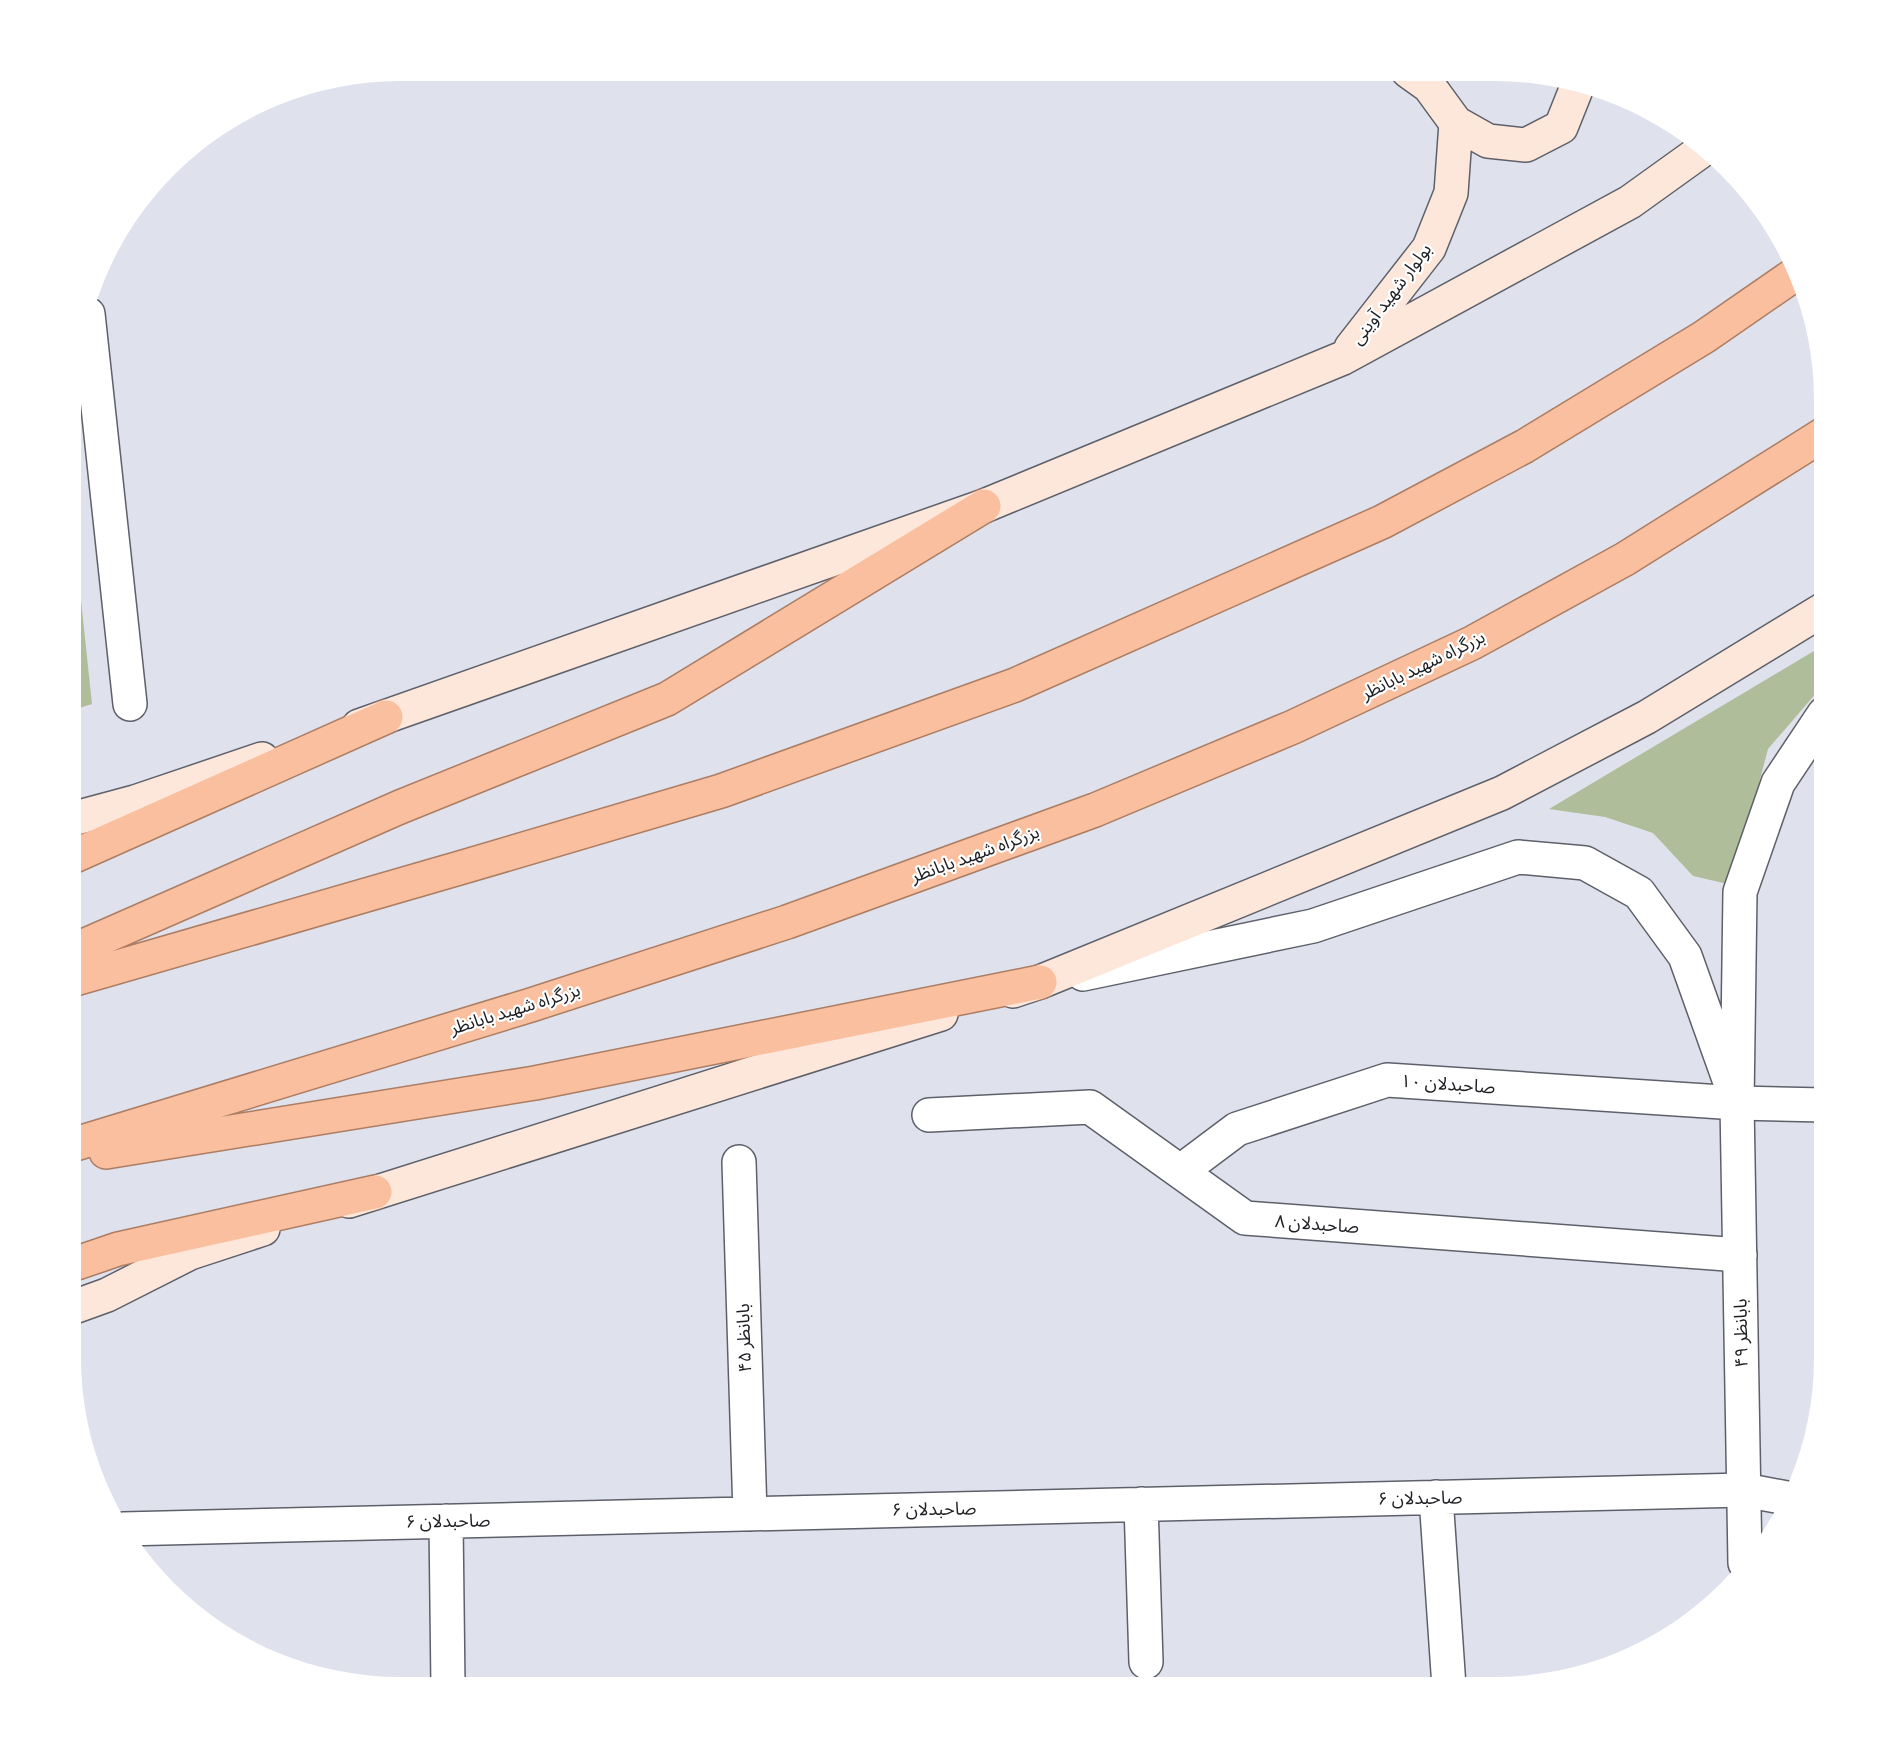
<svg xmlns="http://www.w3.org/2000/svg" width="1895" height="1758" font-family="Manrope,'Noto Sans Arabic',sans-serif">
<rect width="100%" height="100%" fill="#dfe2ed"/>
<path fill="#b0bd9b" d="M73 525 92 704 73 710Z
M1824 645V684L1768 749 1732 885 1693 876 1653 833 1605 817 1549 809Z"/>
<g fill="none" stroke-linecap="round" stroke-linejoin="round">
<g stroke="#5d6069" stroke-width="36">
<path id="minor" d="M88 314 130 704
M929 1115 1090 1107 1245 1218 1740 1255
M739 1162 750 1514
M1181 1171 1237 1129 1387 1080 1737 1103 1824 1105
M1436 1497 1449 1687
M1141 1504 1146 1662
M446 1521 448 1687
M123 1529 1744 1490 1792 1499"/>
</g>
<g stroke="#5d6069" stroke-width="36">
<path id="tertiary" d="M1083 974 1313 926 1518 857 1585 863 1639 893 1685 956 1730 1082
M1745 1563 1737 1103 1740 892 1778 783 1824 714"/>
</g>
<g stroke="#5d6069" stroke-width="36">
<path id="secondary" d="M1456 123 1488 141 1526 145 1561 127 1577 87
M1351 348 1429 248 1451 193 1456 123 1429 86 1408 71
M359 726 984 506 1343 358 1630 202 1701 151
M72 819 135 802 262 759
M1013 991 1040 982 1502 793 1647 717 1824 609
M349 1201 941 1014
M71 1308 107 1295 190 1253 263 1229"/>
</g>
<g stroke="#ac7d63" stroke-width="36">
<path id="trunk" d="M72 857 386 717
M72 951 400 807 667 699 984 506
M72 980 463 867 721 791 1015 685 1382 522 1525 446 1704 337 1798 272
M72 1145 531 1005 787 922 1095 810 1293 727 1472 643 1625 559 1824 434
M106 1152 535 1083 1040 982
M71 1265 118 1249 375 1192"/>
</g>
<use href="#minor" stroke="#fff" stroke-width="33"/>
<use href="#tertiary" stroke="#fff" stroke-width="33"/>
<use href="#secondary" stroke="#fde7db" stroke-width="33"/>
<use href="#trunk" stroke="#fabf9e" stroke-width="33"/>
</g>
<g text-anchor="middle" stroke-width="4.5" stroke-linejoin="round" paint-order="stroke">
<g font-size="18" fill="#1e1f23" stroke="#fff">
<text transform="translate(1391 294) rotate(-53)" y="6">بولوار شهید آوینی</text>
<text transform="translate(1423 665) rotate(-26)" y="6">بزرگراه شهید بابانظر</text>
<text transform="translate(975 854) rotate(-20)" y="6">بزرگراه شهید بابانظر</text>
<text transform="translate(515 1009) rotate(-17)" y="6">بزرگراه شهید بابانظر</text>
<text transform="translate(1448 1084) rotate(4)" y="6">صاحبدلان ۱۰</text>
<text transform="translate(1317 1224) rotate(4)" y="6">صاحبدلان ۸</text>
<text transform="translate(1741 1333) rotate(-91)" y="6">بابانظر ۴۹</text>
<text transform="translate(744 1338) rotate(-92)" y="6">بابانظر ۴۵</text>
<text transform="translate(1420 1498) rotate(-1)" y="6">صاحبدلان ۶</text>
<text transform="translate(934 1509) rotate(-1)" y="6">صاحبدلان ۶</text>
<text transform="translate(448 1521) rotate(-1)" y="6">صاحبدلان ۶</text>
</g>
</g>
<path d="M0 0H1895V1758H0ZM400 81H1495A319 319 0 0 1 1814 400V1358A319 319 0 0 1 1495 1677H400A319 319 0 0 1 81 1358V400A319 319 0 0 1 400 81Z" fill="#fff" fill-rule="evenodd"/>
</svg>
